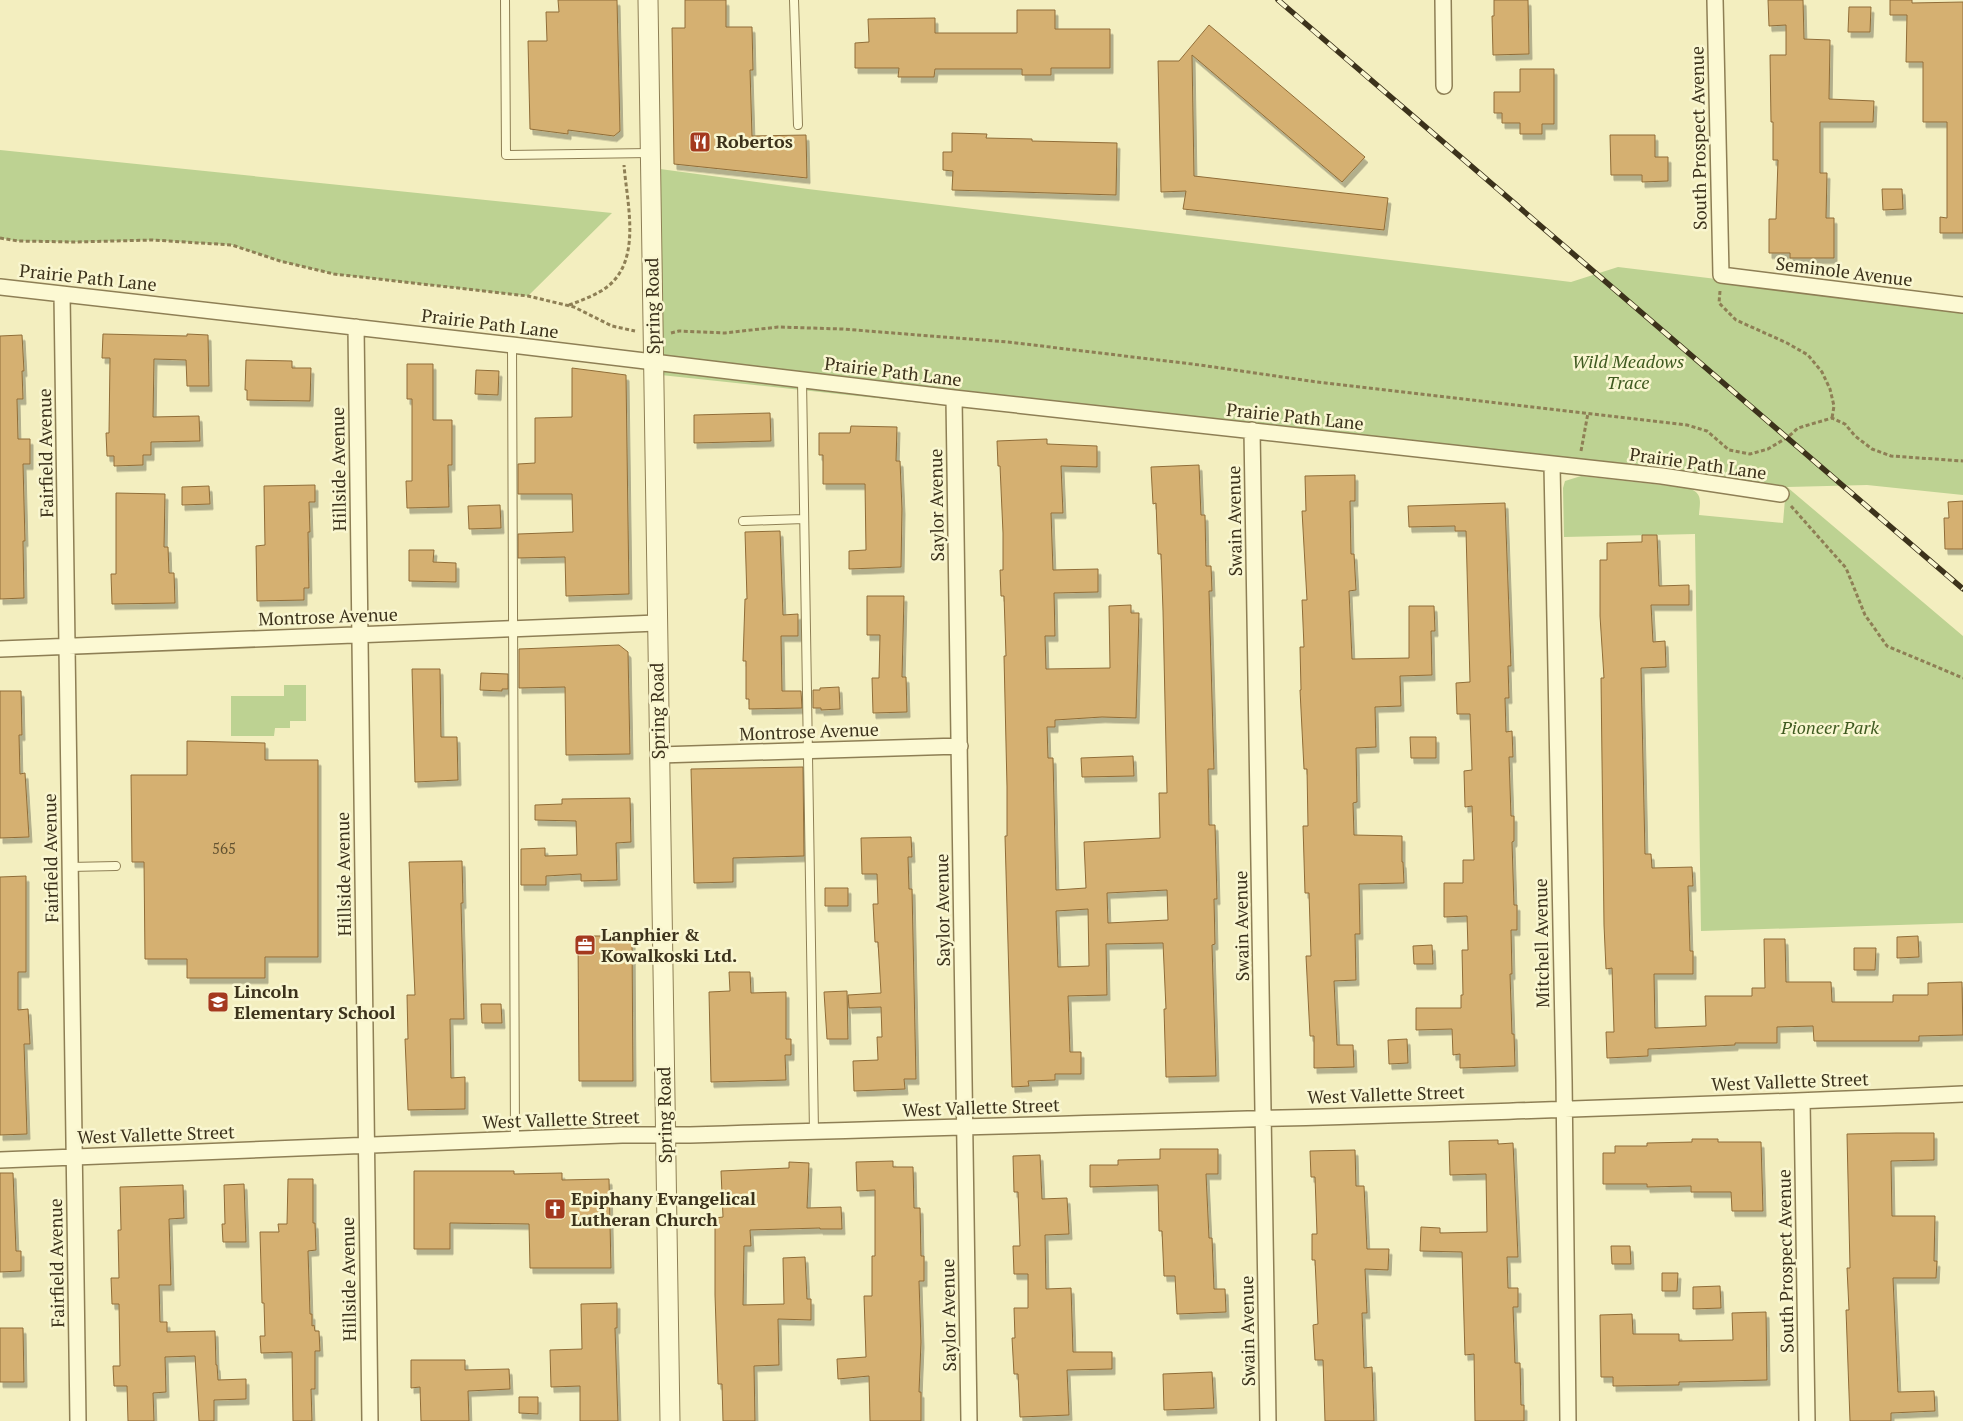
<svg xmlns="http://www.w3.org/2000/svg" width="1963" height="1421" font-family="'PT Serif',serif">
<defs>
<filter id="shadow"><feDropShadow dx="3" dy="5.5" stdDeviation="0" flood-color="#0004"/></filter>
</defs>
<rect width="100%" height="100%" fill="#f3eebf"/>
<path fill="#bdd292" d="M0 150 612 213 528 296 334 274 280 261 232 245 153 240 75 242 18 241 0 238Z
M660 169 808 189 1571 282 1618 267 1963 309V495L1867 485 1787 487 1963 636V923L1701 931 1695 534 1564 537 1563 488 1565 481 1581 476 1689 488C1703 494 1700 501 1699 515L1783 523 1786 487 1546 470 661 375Z
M284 685H306V721H290V728H275L274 736H231V696H284Z"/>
<path fill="#d5b071" stroke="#906d38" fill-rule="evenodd" filter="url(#shadow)" d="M558 0H617L620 131 614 136 568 130V134L530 129 528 41H547L546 12H559Z
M685 0H726V27H752L753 70H750L752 136 806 135 807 178 674 164 672 28H685Z
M1494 0H1528L1529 54 1493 55 1492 16H1494Z
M1768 0H1803L1804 39 1830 40 1829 99 1874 101 1873 122H1820V173H1827L1826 218H1834V258H1790V253H1769V219H1776L1778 160H1773V122H1771L1770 55H1786V25L1769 26Z
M1890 0H1912V3L1963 2V233H1940V217L1947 218V122H1923V62H1906L1907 15H1890Z
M1849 7H1871L1870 32H1848Z
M1017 10H1055V29H1110V68H1051V75H1022V69H935L934 77H898L899 68H855V43L869 42 868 19 935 18V33H1017Z
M1209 25 1365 157 1342 182 1192 55 1194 176 1388 198 1384 230 1183 209 1186 191 1161 192 1158 61H1179Z
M1520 69H1554V124H1542V134H1520V123H1502V113H1494V92H1520Z
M952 133 987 134 986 138 1032 139V141L1117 143 1116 195 952 190 953 171 943 170V152H952Z
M1610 135H1655V157H1668V181L1642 182V175H1611Z
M1882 189H1902L1903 209 1883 210Z
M103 334 187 336V334L208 335 209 386H187L186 360 154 359 153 417 199 416 200 441 151 442V455H143V465L114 466V456H107L106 433H109L110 358H102Z
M22 335 24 371H22L23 399H17L18 439H30V464H23L25 541H23L24 598 0 599V336Z
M246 360 292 361V368H311L310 401 247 400V390H245Z
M407 364H433V420H452V465H448L449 507 407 508 406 481H412V399H407Z
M572 368 626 375 629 594 566 596 565 557 518 558V534L573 532 572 494H518V464L535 463V418L572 417Z
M476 370 499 371 498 395 475 394Z
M770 413 771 441 694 443V415Z
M851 426 897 427 896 461H900L902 509 901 567 849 569V551L866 550 865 484H823V455H819V433H850Z
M1047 439V444L1097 446V467L1061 466 1063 513H1051L1053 570 1098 569V592L1054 593 1055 636H1045L1046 669 1110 668 1109 606 1131 605V613H1139L1136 718 1102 717 1055 720V727H1047L1048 758H1053L1056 890 1086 888 1084 842 1160 838 1159 793H1167L1163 611 1161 554H1158L1156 503 1153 504 1151 467 1199 465 1201 515H1205L1206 566H1211L1212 591H1209L1214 769H1208L1209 825H1215L1217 899H1214L1215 944 1212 945 1216 1076 1166 1077 1164 1009H1166L1163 943 1106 944 1107 995 1068 996 1070 1052H1081V1074H1055V1080L1028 1081 1029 1086 1012 1087 1005 836H1007V787L1004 656H1006L1004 596H1001L1000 570H1003V533L1000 466H998L997 441ZM1167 890 1168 920 1108 923 1107 893ZM1088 909 1089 966 1058 967 1056 911Z
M1355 475V501H1350L1351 554H1354L1356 590 1349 591 1352 659 1409 658V606H1434L1435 631H1431L1432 675 1400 676 1401 706 1375 707 1376 747 1356 748 1357 802 1353 803 1354 835 1402 836V862H1403L1404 883 1359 884 1360 934H1355L1356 980 1334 981 1337 1045H1353L1354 1067 1314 1068V1036H1310L1306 956H1311L1309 893H1305L1303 826H1308L1307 769H1304L1300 690H1301L1300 647H1304L1302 600H1307L1302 511H1306L1305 476Z
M315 485V502H309L310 532H308L309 588H304V600L257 601 256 546 265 545 264 486Z
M209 486 210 504 182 505V487Z
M116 493 165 494 164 547H168L169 573H174L175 603 112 604 111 574H116Z
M1963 501V549H1945L1944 518H1949L1948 502Z
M1505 503 1511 666H1508L1509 698H1505L1506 732 1512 731 1513 757H1509L1511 816H1514V841L1512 842 1514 905H1517V930H1511L1512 974H1510L1512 1034H1514L1515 1066 1460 1068V1054L1453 1055 1452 1029 1416 1030V1008H1461V995H1463L1462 950H1468L1467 916 1444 917V883H1463V860H1474L1472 806 1465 807 1464 771 1472 770 1470 714H1457L1456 683 1470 682 1466 531H1455V526L1409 527 1408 506Z
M500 505 501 528 469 529 468 506Z
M780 531 783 615 798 614V636H781L782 691H801L802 708 749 709V699H746V661H743L745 599H747L745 532Z
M1642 535H1657L1659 586 1689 585V605H1651L1653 642 1665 641 1666 667 1641 668 1645 854H1651L1652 868 1692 867 1693 886H1688L1690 951H1693V974H1654L1655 1028 1706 1026 1705 996H1752V988H1765L1764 939H1785L1786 982H1831L1832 1002H1893V995H1928V983L1962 982 1963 1035 1919 1036V1041H1814L1813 1026 1777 1027V1043H1735V1045L1648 1049V1056L1607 1058 1606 1032H1614L1612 968 1606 969 1604 925 1601 678H1604L1600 616V560H1607V543L1642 542Z
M409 550H434L433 562 456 563V582L409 581Z
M867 596H904L902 677H906L907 712 873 713 872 678H879L880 635H867Z
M619 645 628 652 630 754 566 755 565 687 519 688V649Z
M412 669H440L441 737H457L458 780 415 782Z
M481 673 508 674V689H502V691L480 690Z
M839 687 840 709 821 710V708H813V690H820V688Z
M0 691H21L22 735H19L20 774 25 773 29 837 0 838Z
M1410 737H1436V758H1411Z
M187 741 265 743V760H318V957H265V978H187V959H145L144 862H132L131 775H187Z
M1133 756 1134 776 1082 777 1081 758Z
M803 767 804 856 733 858V882L694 883 691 769Z
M630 798 631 842 616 843 617 880 581 881V874L546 876V885H521V849L545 848V856L577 855 576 821 535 820V805L562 804V799Z
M911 837 912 857H908L909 889H912L916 1079H904L905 1089 854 1091 853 1061 878 1060 877 1037H882L881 1007 849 1008 848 995 881 993 878 942H875L873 904H878L877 874H862L861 838Z
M462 861 463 903H461L464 1019H450L451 1078 465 1077V1109L408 1110 405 1039H408L407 995H415L409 862Z
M26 876V972H18V1010L28 1009 30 1044H24L27 1134 0 1135V877Z
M825 888H848V906H825Z
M578 936H632L633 1081H579Z
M1918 936 1919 957 1897 958V937Z
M1432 945 1433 964H1414L1413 946Z
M1854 948H1876L1875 970H1854Z
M729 972H750L751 993 786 992V1039H791V1055H785L786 1080 711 1082 709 992 730 991Z
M847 991 848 1039H827L824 992Z
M481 1004H501L502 1023H482Z
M1407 1039 1408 1063 1389 1064 1388 1040Z
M1896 1133H1934V1160L1891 1161 1892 1216H1935L1934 1261H1937L1936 1278H1893L1898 1392 1934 1391 1935 1411 1891 1413V1421H1850L1846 1310H1849L1847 1268H1850L1847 1134Z
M1692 1139H1718V1142H1761L1763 1211H1732L1731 1192H1691V1186L1647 1187V1184H1603V1153H1615V1146H1647V1143L1692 1142Z
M1498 1140V1144L1513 1143 1518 1257H1507L1508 1288H1518V1307H1513L1515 1363H1520L1521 1405H1524V1421H1475L1474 1354 1465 1355 1462 1252 1420 1251 1421 1227 1440 1228V1233L1487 1232 1486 1174 1450 1175 1449 1141Z
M1160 1149H1218V1174H1206L1209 1238H1212L1214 1289H1225L1226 1312 1177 1314 1175 1276H1164L1162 1231H1159L1158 1185 1090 1187V1165H1118V1160L1160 1159Z
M1355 1150 1356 1186H1364L1367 1249H1389L1388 1270 1365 1269 1367 1313H1362L1364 1368 1372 1367 1374 1421H1325L1323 1360H1315L1313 1325 1318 1324 1315 1260H1312V1234H1317L1315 1177H1311L1310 1151Z
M1040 1155 1042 1199 1067 1198 1069 1234 1045 1235 1046 1289 1071 1288 1073 1352H1112V1369L1067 1370 1069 1415 1020 1417 1018 1374H1014L1012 1338H1015L1014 1308H1028V1274H1014L1013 1246H1020L1018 1192H1014L1013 1156Z
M893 1161V1167H913L914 1208H920L921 1256H924V1281H919L921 1342 919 1392H921V1421H870L869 1376 838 1379 837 1359 866 1357 864 1296H872V1256H875V1190L857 1191 856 1162Z
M789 1162 809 1163 807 1208 841 1207 842 1229H820V1228L750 1230 751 1246H744L743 1305 784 1304 783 1258 805 1257 807 1299H811V1320L778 1319 779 1365 754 1366 755 1421H723L722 1384H718L715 1295V1218L723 1217 721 1171 789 1168Z
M414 1171H514V1174L562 1173V1180L609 1179 611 1268H530L529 1224 450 1223V1249H414Z
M0 1173H13L16 1251H21V1271L0 1272Z
M288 1179H313V1223H315L316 1250 308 1251 310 1314H312V1326L314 1325 315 1331H319L320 1351H315V1389H311L312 1421H293L292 1352 261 1353 260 1336H265L264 1303H262L260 1232H279L278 1224H287Z
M244 1184 246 1242H223L222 1224H225L224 1185Z
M183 1185 184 1218 169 1219 171 1285H159L160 1322H167V1332L215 1331 216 1365H217L218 1380 246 1379V1399L214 1400V1421H199L195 1356 165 1357 166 1392 153 1393 154 1421H128L127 1386H114L113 1366H120L119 1304H112L111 1278H119L118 1230H121L120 1187Z
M1611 1246H1630L1631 1264H1612Z
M1662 1273H1678L1677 1291H1662Z
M1720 1286 1721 1308 1693 1309V1287Z
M617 1303V1328H615L618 1421H580V1386L551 1387 550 1350 582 1349 581 1304Z
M1766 1312 1767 1380 1679 1382V1385L1613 1386V1377H1601L1600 1315 1632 1314 1633 1334H1679V1341L1733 1340 1732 1313Z
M0 1328H23L24 1382H0Z
M411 1360H465V1370L509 1369 510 1389 468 1391 469 1421H421L420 1387 411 1388Z
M1212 1372 1214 1408 1164 1410 1163 1374Z
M519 1397H538V1414L519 1413Z"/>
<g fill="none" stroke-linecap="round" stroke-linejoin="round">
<g stroke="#8e7f55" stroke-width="10">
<path id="service" d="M505 0 506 155 650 153
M794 0 798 125
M512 345 515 1139
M802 380 814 1132
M743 521 804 519
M70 867 116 866"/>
</g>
<g stroke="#8e7f55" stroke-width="18">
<path id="minor" d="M1443 0 1444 86
M1715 0 1721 275 1963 305
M0 287 512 345 954 398 1662 476 1781 494
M62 294 78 1421
M356 327 370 1421
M954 398 969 1421
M1252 430 1268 1421
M1552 465 1564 1080 1568 1421
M0 649 657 623
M659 755 960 746
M1802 1101 1807 1421
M0 1160 622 1135H690C1114 1122 1539 1113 1963 1094"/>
</g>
<g stroke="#8e7f55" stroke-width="21">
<path id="tertiary" d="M648 0 670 1421"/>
</g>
<path stroke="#8e7f55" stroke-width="3" stroke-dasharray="4 2.5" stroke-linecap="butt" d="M0 238 18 241 75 242 153 240 232 245 280 261 334 274 528 296 574 307 612 326 635 331
M1720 291 1719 303 1736 320 1787 343 1808 355 1822 372 1830 389 1834 406 1832 418
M569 305C580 301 591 297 601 291 644 266 627 205 624 165
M671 333 679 331 725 333 778 327 842 329 1008 342 1200 365 1317 382 1687 425 1707 431 1729 450 1750 454 1768 449 1788 437 1798 428 1832 418 1845 424 1855 436 1872 449 1891 456 1963 461
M1581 451 1588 413
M1791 506 1846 568 1865 615 1887 646 1963 678"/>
<use href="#service" stroke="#fcf9d3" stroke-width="8"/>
<use href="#minor" stroke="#fcf9d3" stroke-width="15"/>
<use href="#tertiary" stroke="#fcf9d3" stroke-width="19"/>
<g stroke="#3c321b" stroke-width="5.5">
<path id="rail" d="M1278 0 1963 589"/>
</g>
<use href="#rail" stroke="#f9f6d0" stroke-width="4" stroke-dasharray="11" stroke-linecap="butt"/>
</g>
<defs>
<g id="restaurant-square" transform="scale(1.125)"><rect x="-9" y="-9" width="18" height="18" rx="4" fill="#a4391e" stroke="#f9f6d0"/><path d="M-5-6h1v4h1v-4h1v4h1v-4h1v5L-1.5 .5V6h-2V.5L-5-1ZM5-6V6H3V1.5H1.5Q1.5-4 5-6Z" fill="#fff"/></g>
<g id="office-square" transform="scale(1.125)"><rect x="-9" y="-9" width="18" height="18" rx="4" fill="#a4391e" stroke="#f9f6d0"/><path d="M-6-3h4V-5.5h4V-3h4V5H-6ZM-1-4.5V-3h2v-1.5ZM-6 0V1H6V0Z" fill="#fff"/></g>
<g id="school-square" transform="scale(1.125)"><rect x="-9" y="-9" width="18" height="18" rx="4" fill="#a4391e" stroke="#f9f6d0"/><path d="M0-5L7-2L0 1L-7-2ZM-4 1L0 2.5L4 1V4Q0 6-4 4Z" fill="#fff"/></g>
<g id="church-square" transform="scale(1.125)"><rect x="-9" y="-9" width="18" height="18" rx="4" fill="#a4391e" stroke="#f9f6d0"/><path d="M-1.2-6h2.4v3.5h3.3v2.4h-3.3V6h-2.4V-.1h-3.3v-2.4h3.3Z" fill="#fff"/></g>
</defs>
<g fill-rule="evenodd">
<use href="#restaurant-square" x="700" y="142"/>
<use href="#office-square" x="585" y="945"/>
<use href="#school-square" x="218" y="1002"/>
<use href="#church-square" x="555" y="1209"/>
</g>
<g text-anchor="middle" stroke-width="5" stroke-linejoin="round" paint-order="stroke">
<g font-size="15" fill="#625230">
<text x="224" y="854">565</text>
</g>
<g font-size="18" fill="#3c321b" stroke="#f9f6d0">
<text transform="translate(1699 138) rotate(-91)" y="6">South Prospect Avenue</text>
<text transform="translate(1844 272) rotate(7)" y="6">Seminole Avenue</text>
<text transform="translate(88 278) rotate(6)" y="6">Prairie Path Lane</text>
<text transform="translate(653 306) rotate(-91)" y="6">Spring Road</text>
<text transform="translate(490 324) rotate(7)" y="6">Prairie Path Lane</text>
<text transform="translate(893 372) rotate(7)" y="6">Prairie Path Lane</text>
<text transform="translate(1295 417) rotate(6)" y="6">Prairie Path Lane</text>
<text transform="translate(46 453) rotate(-91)" y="6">Fairfield Avenue</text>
<text transform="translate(1698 464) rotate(8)" y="6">Prairie Path Lane</text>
<text transform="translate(339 469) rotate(-91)" y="6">Hillside Avenue</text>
<text transform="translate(937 505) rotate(-91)" y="6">Saylor Avenue</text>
<text transform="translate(1235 521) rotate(-91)" y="6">Swain Avenue</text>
<text transform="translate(328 617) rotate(-2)" y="6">Montrose Avenue</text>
<text transform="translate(658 711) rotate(-91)" y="6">Spring Road</text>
<text transform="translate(809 732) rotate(-2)" y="6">Montrose Avenue</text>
<text transform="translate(51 858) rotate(-91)" y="6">Fairfield Avenue</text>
<text transform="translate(344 874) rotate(-91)" y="6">Hillside Avenue</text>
<text transform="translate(943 910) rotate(-91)" y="6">Saylor Avenue</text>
<text transform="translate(1242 926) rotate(-91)" y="6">Swain Avenue</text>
<text transform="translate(1542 943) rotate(-91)" y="6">Mitchell Avenue</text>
<text transform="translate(1790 1082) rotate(-2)" y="6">West Vallette Street</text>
<text transform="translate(1386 1095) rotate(-2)" y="6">West Vallette Street</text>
<text transform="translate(981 1108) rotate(-2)" y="6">West Vallette Street</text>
<text transform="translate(665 1115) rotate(-91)" y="6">Spring Road</text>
<text transform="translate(561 1120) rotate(-2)" y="6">West Vallette Street</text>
<text transform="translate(156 1135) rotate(-2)" y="6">West Vallette Street</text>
<text transform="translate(1786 1261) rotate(-91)" y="6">South Prospect Avenue</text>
<text transform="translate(57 1263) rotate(-91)" y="6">Fairfield Avenue</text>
<text transform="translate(349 1279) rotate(-91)" y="6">Hillside Avenue</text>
<text transform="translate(949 1315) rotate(-91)" y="6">Saylor Avenue</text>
<text transform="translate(1248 1331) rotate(-91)" y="6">Swain Avenue</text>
</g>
<g font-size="18" font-weight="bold" fill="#3c321b" stroke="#f9f6d0" text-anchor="start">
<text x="716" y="148">Robertos</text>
<text x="601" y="941">Lanphier &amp;<tspan x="601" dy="21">Kowalkoski Ltd.</tspan></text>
<text x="234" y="998">Lincoln<tspan x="234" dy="21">Elementary School</tspan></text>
<text x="571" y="1205">Epiphany Evangelical<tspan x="571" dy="21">Lutheran Church</tspan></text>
</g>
<g font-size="18" font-style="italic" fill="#3f5a20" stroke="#f9f6d0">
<text x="1628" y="368">Wild Meadows<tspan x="1628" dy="21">Trace</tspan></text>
<text x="1830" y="734">Pioneer Park</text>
</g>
</g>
</svg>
